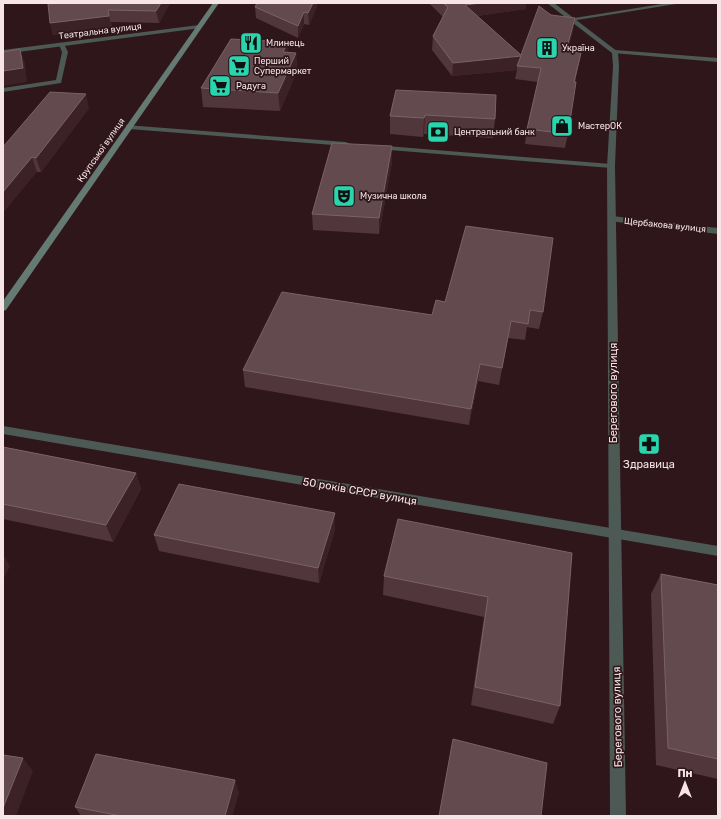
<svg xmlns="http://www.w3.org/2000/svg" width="721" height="819" font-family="Rubik,sans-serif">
<rect width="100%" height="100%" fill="#2e161b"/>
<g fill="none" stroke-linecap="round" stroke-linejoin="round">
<path fill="#4c5954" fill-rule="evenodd" d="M62 43 64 44 68 52 61 83 3 92V88L56 80 62 52 59 45Z
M126 125 346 142 350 144 346 146 129 129H126Z
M374 145 611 164 615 166 611 168 377 149 373 147Z"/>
<path fill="#4c5954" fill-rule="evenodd" d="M668 3H682L571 21 568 19Z
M199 25 201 26V28L3 54V50Z
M615 50 718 58V62L613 53V51Z
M612 216 718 228V234L609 221V217Z
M3 426 718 546V556L3 434Z"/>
<path fill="#4c5954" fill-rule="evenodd" d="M547 3H554L618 52 619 66 615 166 626 816H610L607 166 613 66 612 53Z"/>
<path fill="#657a73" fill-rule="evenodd" d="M213 3H219L6 310 3 311V301Z"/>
</g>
<path fill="#51373c" d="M170 3 159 23 111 22 112 28 53 35 48 4Z
M429 3H526V9L477 16 521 55 551 15 573 31 567 51 581 53 575 82 568 134 565 148 525 144 527 129 538 82 515 79 517 70 452 76 432 50 433 36 443 17Z
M317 6 309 25 304 24 298 38 256 18 255 7Z
M288 53H296L297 71 280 111 203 107 201 88Z
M396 90 495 119 493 138 424 134 423 137 390 134V116Z
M89 108 41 172H37L3 147Z
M392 146V162L379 234 313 230 312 214Z
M466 226 543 312 539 329 527 327 525 340 508 338 499 385 478 381 469 425 245 387 243 370 432 315 445 302Z
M3 447 136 473 141 489 113 542 3 519Z
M335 529 319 583 159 551 154 535Z
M572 553 560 706 553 724 471 705 484 617 383 595 384 576Z
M661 574 718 585V779L656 765 651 594Z
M239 792 232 816H81L75 807Z"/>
<path fill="#3c2227" d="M161 3H170L159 23 156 11Z
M313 3H317V6L309 25 308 13Z
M481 3H526V9L464 18 465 5Z
M304 12V24L298 38V26Z
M109 16 112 28 53 35 50 23Z
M575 18 573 31 564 64 566 51Z
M288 42 289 59 283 52Z
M20 49 25 63 27 82 3 86V71Z
M296 53 297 71 280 111 278 93Z
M521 56 517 66V70L452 76 453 63Z
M86 94 89 108 41 172 36 158Z
M425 115 424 134 423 137 424 118Z
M392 146V162L379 234V218Z
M32 157 37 172 3 213V192Z
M480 364 478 381 469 425 471 409Z
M136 473 141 489 113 542 106 525Z
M335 513V529L319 583 318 568Z
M3 554 10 566 3 580Z
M23 758 33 771 16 816H3V808Z
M235 780 239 792 232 816H225Z"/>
<path fill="#634a4e" stroke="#7a6266" d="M59 3H161L156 11 108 10 109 16 50 23 48 4Z
M257 3H313L308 13 304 12 298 26 255 7Z
M443 3H481L465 5 521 55 539 6 551 15 575 18 566 51 581 53 574 82H576L568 134 527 129 541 68 517 66 521 56 453 63 433 36 448 7Z
M231 39 288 42 283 52 296 53 278 93 201 88Z
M20 49 23 68 3 71V52Z
M396 90 496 95 495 119 425 115 424 118 390 116Z
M50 92 86 94 36 158 32 157 3 192V147Z
M332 143 392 146 379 218 312 214Z
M466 226 553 238 543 312 530 310 528 324 511 321 502 368 480 364 471 409 243 370 282 292 432 315 436 300 445 302Z
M3 447 136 473 106 525 3 504Z
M179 484 335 513 318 568 154 535Z
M398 519 572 553 560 706 475 687 488 597 384 576Z
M661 574 718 585V759L668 748Z
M453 739 547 763 541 816H439Z
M96 754 235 780 225 816H121L75 807Z
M3 755 23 758 3 808Z"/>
<defs>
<g id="restaurant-square" transform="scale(1.15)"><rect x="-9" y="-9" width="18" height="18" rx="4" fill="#28d5ad" stroke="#2e161b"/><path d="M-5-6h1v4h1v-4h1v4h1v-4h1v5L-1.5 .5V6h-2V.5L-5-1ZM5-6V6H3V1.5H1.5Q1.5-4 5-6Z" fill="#111"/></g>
<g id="building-square" transform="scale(1.15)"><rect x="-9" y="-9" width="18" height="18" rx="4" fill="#28d5ad" stroke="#2e161b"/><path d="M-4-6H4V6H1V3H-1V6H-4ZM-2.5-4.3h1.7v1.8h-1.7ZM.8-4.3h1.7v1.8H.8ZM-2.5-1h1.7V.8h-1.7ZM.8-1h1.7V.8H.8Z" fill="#111"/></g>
<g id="supermarket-square" transform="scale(1.15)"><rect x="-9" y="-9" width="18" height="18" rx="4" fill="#28d5ad" stroke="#2e161b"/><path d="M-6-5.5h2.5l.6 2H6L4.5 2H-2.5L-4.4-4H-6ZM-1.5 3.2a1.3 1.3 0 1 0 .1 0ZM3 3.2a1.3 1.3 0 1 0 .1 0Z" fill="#111"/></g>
<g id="shop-square" transform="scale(1.15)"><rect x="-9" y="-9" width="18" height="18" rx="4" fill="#28d5ad" stroke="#2e161b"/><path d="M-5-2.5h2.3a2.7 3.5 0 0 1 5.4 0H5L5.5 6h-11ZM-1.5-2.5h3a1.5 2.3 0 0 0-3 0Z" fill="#111"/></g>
<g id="bank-square" transform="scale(1.15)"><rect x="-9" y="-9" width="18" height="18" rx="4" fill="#28d5ad" stroke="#2e161b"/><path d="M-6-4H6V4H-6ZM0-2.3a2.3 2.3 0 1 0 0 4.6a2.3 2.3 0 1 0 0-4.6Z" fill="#111"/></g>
<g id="theatre-square" transform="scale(1.15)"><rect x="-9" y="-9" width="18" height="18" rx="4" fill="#28d5ad" stroke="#2e161b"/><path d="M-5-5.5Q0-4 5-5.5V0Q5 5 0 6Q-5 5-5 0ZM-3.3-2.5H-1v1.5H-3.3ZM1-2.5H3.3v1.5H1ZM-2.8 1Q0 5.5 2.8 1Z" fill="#111"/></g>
<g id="pharmacy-square" transform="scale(1.15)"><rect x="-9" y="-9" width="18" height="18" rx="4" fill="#28d5ad" stroke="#2e161b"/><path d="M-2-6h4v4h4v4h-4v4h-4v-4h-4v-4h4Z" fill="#111"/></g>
</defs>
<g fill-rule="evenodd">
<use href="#restaurant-square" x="251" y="43"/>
<use href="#building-square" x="547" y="48"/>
<use href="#supermarket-square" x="239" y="66"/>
<use href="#supermarket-square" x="220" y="86"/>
<use href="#shop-square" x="562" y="126"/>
<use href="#bank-square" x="438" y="132"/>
<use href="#theatre-square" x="344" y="196"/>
<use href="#pharmacy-square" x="649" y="444"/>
</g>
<g text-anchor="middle" stroke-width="3.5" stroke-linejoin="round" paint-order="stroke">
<g font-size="9" fill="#f6e4e6" stroke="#2e161b">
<text transform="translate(100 31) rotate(-7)" y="3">Театральна вулиця</text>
<text transform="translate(101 150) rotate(-55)" y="3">Крупської вулиця</text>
<text transform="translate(665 225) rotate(6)" y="3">Щербакова вулиця</text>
</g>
<g font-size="9" fill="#f6e4e6" stroke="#2e161b" text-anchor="start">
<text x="266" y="46">Млинець</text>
<text x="562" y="51">Україна</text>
<text x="254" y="64">Перший<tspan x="254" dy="10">Супермаркет</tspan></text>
<text x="236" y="89">Радуга</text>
<text x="578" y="129">МастерОК</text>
<text x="454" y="135">Центральний банк</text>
<text x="360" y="199">Музична школа</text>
</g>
<g font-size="11" fill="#f6e4e6" stroke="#2e161b">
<text transform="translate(613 393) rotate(-90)" y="4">Берегового вулиця</text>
<text transform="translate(360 491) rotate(10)" y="4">50 років СРСР вулиця</text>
<text transform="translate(617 717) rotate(-91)" y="4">Берегового вулиця</text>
</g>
<g font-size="11" fill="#f6e4e6" stroke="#2e161b">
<text x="649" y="468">Здравица</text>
</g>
</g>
<rect width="721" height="819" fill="none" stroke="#f6e4e6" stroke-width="8"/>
<g transform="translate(685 783)" stroke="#2e161b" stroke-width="3" paint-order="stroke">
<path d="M0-3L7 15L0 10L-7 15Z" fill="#f6e4e6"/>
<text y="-6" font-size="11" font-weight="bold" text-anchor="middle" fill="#f6e4e6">Пн</text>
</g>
</svg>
